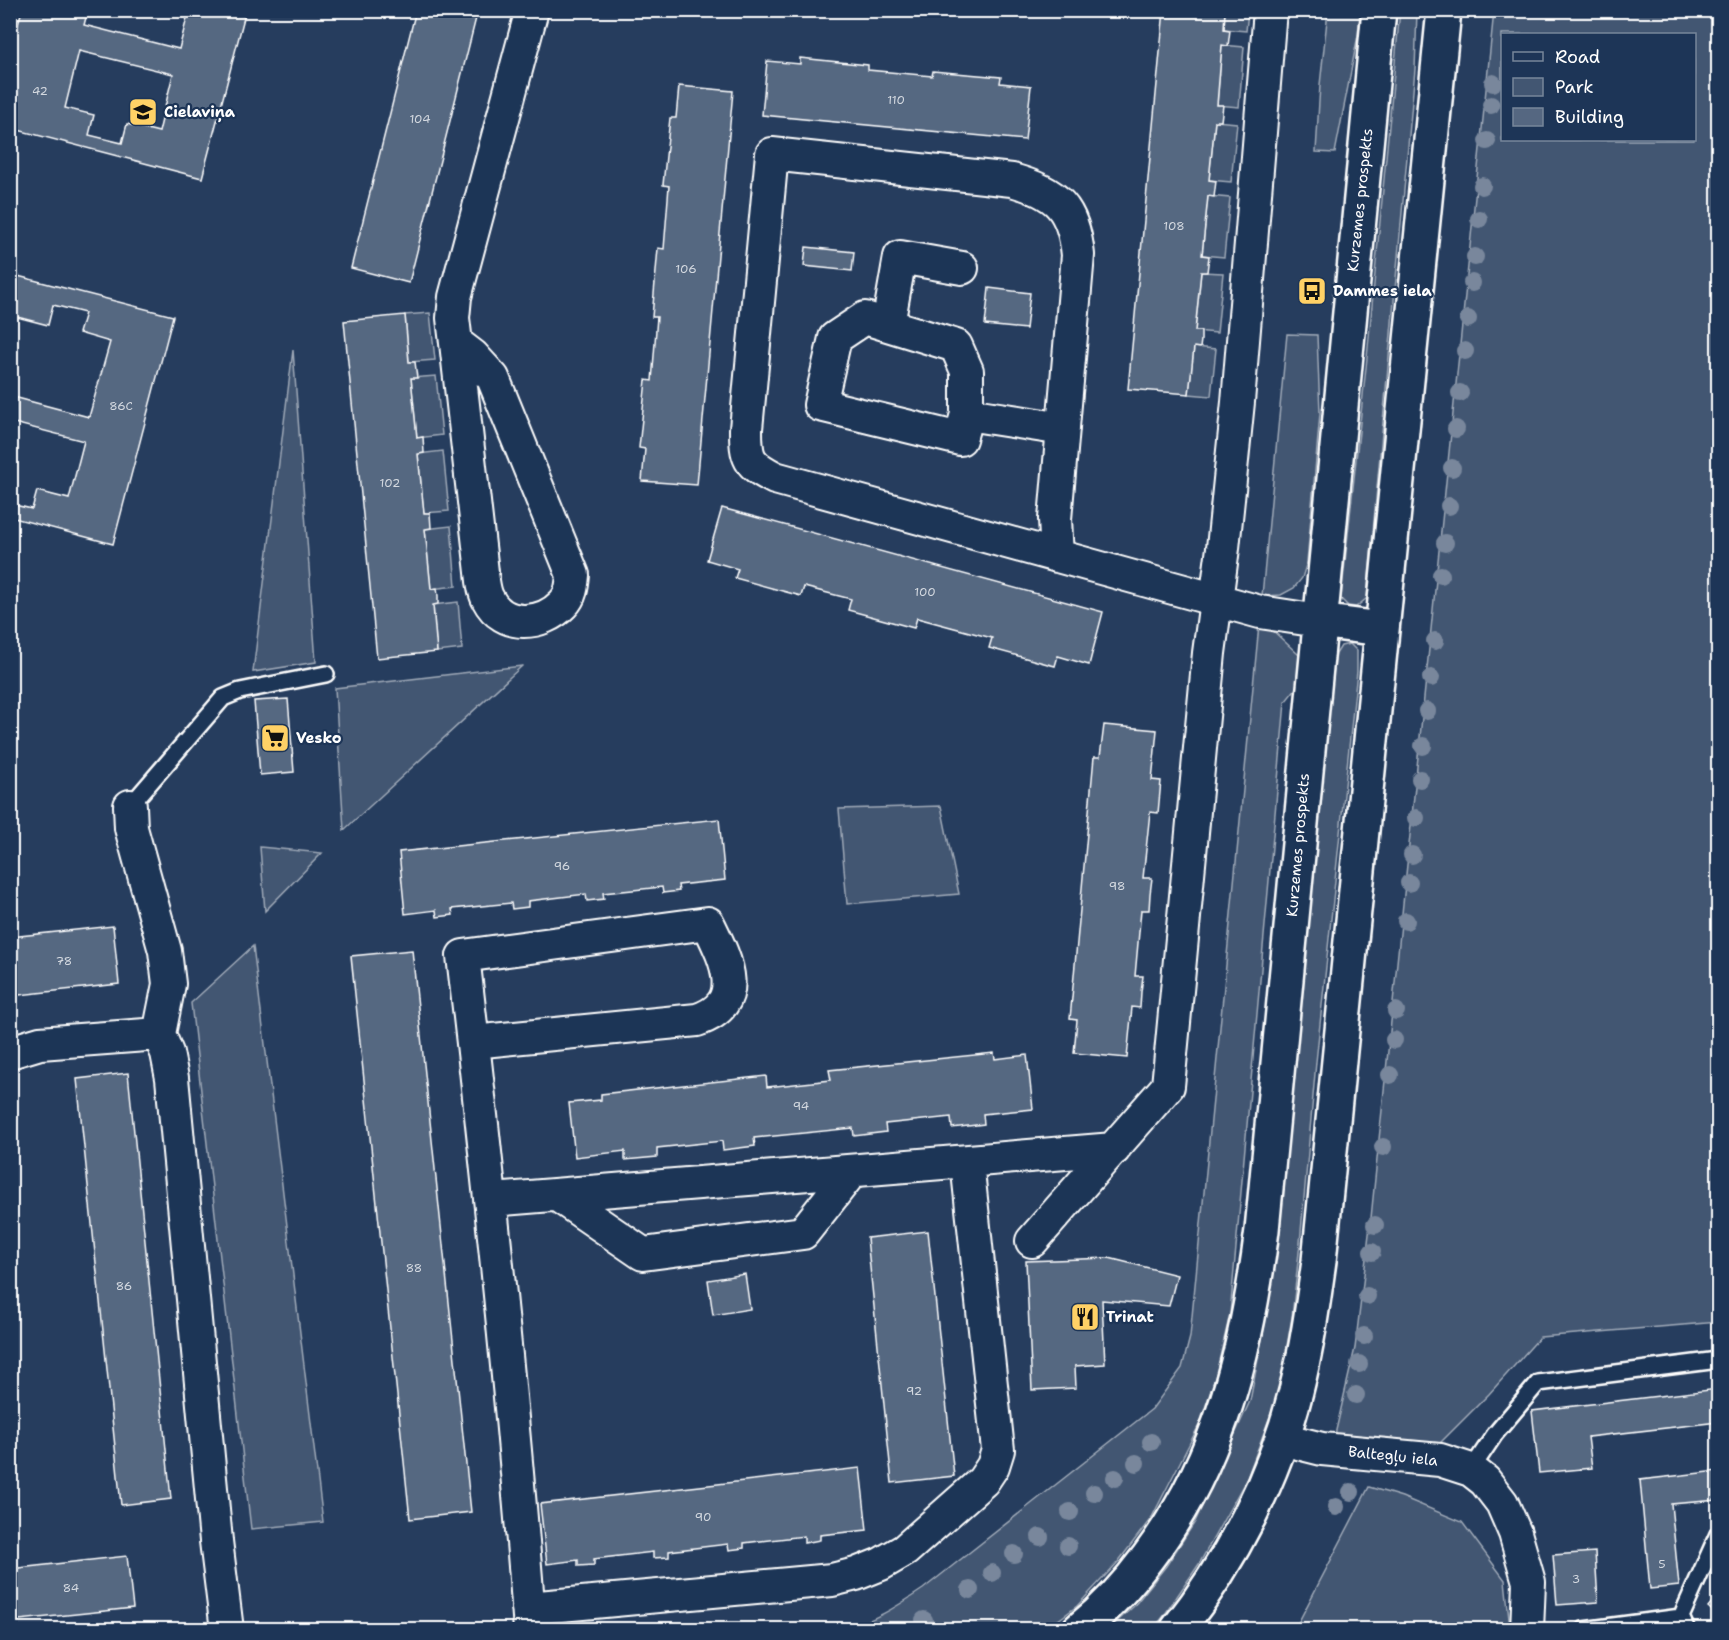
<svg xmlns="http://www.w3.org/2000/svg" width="1729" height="1640" font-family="'Shantell Sans',sans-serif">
<rect width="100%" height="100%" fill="#263d5e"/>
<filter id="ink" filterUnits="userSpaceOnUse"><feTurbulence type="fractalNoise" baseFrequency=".0167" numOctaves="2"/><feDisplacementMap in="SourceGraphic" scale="12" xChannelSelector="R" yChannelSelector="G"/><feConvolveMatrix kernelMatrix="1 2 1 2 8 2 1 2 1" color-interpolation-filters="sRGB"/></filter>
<g filter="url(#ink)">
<path fill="#425672" stroke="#a0aab8" stroke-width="1.5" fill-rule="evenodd" d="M1400 10 1417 11 1415 69 1367 598 1356 607 1348 606 1341 599 1367 358Z
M1225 11H1248L1246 31 1224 29Z
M1328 11H1360L1358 35 1335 153 1316 152 1320 85Z
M1494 11H1718V1322L1540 1337 1489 1394 1440 1443 1334 1439 1355 1348 1371 1218ZM1502 34H1694V140H1502Z
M1222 45 1244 47 1239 107 1217 105Z
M1215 121 1237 123 1231 182 1209 180Z
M1208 196 1230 198 1224 257 1202 255Z
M1201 272 1223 273 1217 333 1195 331Z
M430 313 435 360 409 362 405 315Z
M1287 334 1317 335 1320 413 1307 562 1302 578 1294 588 1281 595 1262 596Z
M1194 347 1216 349 1211 396 1189 394Z
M293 350 316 662 253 672Z
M436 376 442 435 417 438 411 378Z
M443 451 449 511 424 513 418 454Z
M451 526 456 586 431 589 425 529Z
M458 602 462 649 437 652 433 605Z
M1259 625 1269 627 1299 655 1297 687 1285 702 1230 1314 1215 1378 1200 1423 1173 1476 1152 1517 1118 1562 1077 1606 1046 1629 839 1630C873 1622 895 1608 923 1589L1152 1409 1182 1368 1190 1337Z
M1350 644 1357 651V671L1316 1062 1300 1243 1292 1317 1279 1392 1247 1478 1199 1564 1163 1617 1153 1629 1108 1630 1134 1606 1166 1566 1195 1522 1250 1401 1265 1323 1329 701 1336 654 1341 646Z
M522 666 344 830 335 688Z
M941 806 959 894 847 904 839 809Z
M260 847 322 853 265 911Z
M253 946 323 1522 251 1529 191 1003Z
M1369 1487 1402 1497 1462 1522 1505 1580 1510 1629H1295Z"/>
<path fill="#556781" stroke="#fff" stroke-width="1.5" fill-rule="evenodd" d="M22 10H88L84 25 179 49 189 10H246L202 178 10 128V53ZM79 51 173 74 159 132 127 124 122 143 89 135 94 115 65 108Z
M416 10H478L409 283 351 268Z
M1164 10H1225L1224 29 1230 30 1228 46 1222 45 1217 105H1223L1221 121H1215L1209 180 1216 181 1214 197 1208 196 1202 255 1209 256 1207 272H1201L1195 331H1201V340L1200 348 1194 347 1189 394 1128 389Z
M800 58 868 65V70L932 76 933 71 1001 77 1000 83 1031 86 1025 140 762 115 767 61 800 64Z
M679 86 733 91 697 485 642 481 645 449 639 448 646 380 652 381 657 317H652L658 248 664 249 669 186 663 185 670 118H676Z
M806 247 854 252 852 271 804 266Z
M10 274 173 316 113 544 10 517V504L32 509 37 491 69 499 84 441 10 422V396L89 417 110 342 79 333 85 313 53 305 48 325 17 317 10 342Z
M989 288 1030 293 1026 329 985 325Z
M405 315 409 362H415L417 378H411L417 438 423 437 424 453 418 454 424 513H430L431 528 425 529 431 589 437 588 438 596V604L433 605 437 652 377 658 344 321Z
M722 508 1103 612 1089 665 1058 656 1055 666 989 648 992 638 917 618 914 628 848 610 851 599 804 587 801 596 735 578 738 569 707 560Z
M288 699 294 772 260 775 254 701Z
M1104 725 1157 730 1152 780 1161 781 1158 813 1150 812 1143 878H1152L1150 894 1149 910H1141L1135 976H1143L1141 992 1140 1008 1132 1007 1127 1058 1074 1053 1077 1020 1070 1019 1094 757H1100Z
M719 819 725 880 678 885 679 891 663 893 662 887 603 893 604 899 587 901 586 894 528 901V907L512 909 511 903 452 909 453 915 437 917 436 910 405 914 399 852Z
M113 926 119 984 10 996V937Z
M412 950 471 1512 410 1519 351 956Z
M994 1053 995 1059 1027 1055 1033 1109 983 1114 984 1124 952 1128 951 1117 885 1124 886 1132 854 1136 853 1128 754 1138 755 1146 723 1150 722 1141 657 1148V1157L625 1160V1151L575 1157 569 1103 601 1100V1094L766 1076 767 1087 831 1080 829 1070Z
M128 1073 171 1499 121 1505 77 1079Z
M928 1231 954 1476 892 1483 867 1238Z
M1109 1258 1177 1275 1169 1306 1102 1300 1105 1364 1075 1366 1076 1388 1032 1390 1026 1261Z
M745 1274 750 1309 713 1315 708 1280Z
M1718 1389V1422L1588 1437 1592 1468 1539 1473 1532 1411Z
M860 1468 867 1530 820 1535V1540L804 1543V1536L744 1543V1548L729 1550 728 1544 669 1551V1557L653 1558V1552L594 1559V1565L578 1566V1560L547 1564 540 1504Z
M1718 1471V1500L1671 1504 1679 1586 1650 1589 1640 1480Z
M1595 1552 1598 1602 1557 1605 1553 1555Z
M127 1556 133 1608 10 1621V1569Z
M1718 1595V1616L1708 1607Z"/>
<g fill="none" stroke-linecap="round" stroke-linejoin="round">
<g stroke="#fff" stroke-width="20">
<path id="service" d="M130 806 223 698 240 691 326 674
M1471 1470 1495 1434 1538 1383 1718 1360
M1583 1630 1681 1617
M1687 1630 1681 1617 1718 1534"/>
</g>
<g stroke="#fff" stroke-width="36">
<path id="minor" d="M888 325 900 257 962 268
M456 343 473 356 493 378 573 575C572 586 571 596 563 604 542 626 503 629 488 599 485 594 484 587 483 581L456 343 453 318 455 297 532 10
M967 414V371L956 346 865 318 835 338 820 405 960 439 967 414 1063 429
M1057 556 1055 519 1078 255C1073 208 1058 193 1012 180L772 154 746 429C746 459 748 464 775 478L1260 612 1319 621
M130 806 131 828 165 951 169 984 159 1034 167 1053 172 1078 216 1541 227 1630
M473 1042 697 1020C749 1003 725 958 708 923L463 956C489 1180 513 1404 530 1630
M10 1052 40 1043 159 1034
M557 1195 643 1254 803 1233 851 1172
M492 1200 1114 1149
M1032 1241 1168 1086 1209 653 1223 548 1238 402 1270 10
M1282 1439 1322 1449 1440 1460 1471 1470 1485 1481 1502 1503 1515 1533 1529 1582 1527 1630
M528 1608 832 1580 856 1574 881 1564 905 1550 983 1481 993 1466 998 1450 967 1162"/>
</g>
<g stroke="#fff" stroke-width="38">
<path id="secondary" d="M1319 621 1381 629
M1079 1630C1105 1609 1128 1584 1148 1557 1221 1460 1247 1349 1262 1230L1379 10
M1177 1630C1232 1560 1275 1476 1296 1391 1307 1348 1313 1304 1319 1261L1444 10"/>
</g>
<use href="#service" stroke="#1d3557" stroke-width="15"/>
<use href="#minor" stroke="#1d3557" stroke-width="32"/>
<use href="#secondary" stroke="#1d3557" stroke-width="33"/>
</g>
<g fill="#79879c">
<circle cx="1493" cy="83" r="9"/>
<circle cx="1491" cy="105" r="9"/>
<circle cx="1487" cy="141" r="9"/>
<circle cx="1482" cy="186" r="9"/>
<circle cx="1479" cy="219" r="9"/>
<circle cx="1475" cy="257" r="9"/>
<circle cx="1472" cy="283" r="9"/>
<circle cx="1468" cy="319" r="9"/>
<circle cx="1465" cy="351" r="9"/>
<circle cx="1460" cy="393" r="9"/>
<circle cx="1456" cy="429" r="9"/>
<circle cx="1452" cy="468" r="9"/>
<circle cx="1449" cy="506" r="9"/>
<circle cx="1445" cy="543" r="9"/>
<circle cx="1441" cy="575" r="9"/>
<circle cx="1435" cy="641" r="9"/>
<circle cx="1431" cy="678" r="9"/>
<circle cx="1427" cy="711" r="9"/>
<circle cx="1423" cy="746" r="9"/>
<circle cx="1420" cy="779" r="9"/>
<circle cx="1416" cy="818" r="9"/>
<circle cx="1412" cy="855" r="9"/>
<circle cx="1409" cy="883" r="9"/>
<circle cx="1406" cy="921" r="9"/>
<circle cx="1396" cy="1011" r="9"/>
<circle cx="1394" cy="1040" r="9"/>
<circle cx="1390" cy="1075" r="9"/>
<circle cx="1383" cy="1147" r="9"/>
<circle cx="1375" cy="1225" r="9"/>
<circle cx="1372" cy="1252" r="9"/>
<circle cx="1367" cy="1296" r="9"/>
<circle cx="1364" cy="1336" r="9"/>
<circle cx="1359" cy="1364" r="9"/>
<circle cx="1356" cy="1395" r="9"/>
<circle cx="1151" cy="1442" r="9"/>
<circle cx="1136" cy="1463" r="9"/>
<circle cx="1115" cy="1478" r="9"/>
<circle cx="1351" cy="1492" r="9"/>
<circle cx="1094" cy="1493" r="9"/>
<circle cx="1336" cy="1507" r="9"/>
<circle cx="1070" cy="1512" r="9"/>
<circle cx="1040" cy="1537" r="9"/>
<circle cx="1068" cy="1546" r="9"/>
<circle cx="1014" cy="1554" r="9"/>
<circle cx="992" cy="1573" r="9"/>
<circle cx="970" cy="1590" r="9"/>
<circle cx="924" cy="1620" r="9"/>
</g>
</g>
<defs>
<g id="school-square" transform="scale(1.5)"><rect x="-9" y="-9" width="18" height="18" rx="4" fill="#ffd166" stroke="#1d3557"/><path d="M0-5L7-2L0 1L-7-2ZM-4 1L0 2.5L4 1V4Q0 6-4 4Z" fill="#111"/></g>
<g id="bus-square" transform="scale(1.5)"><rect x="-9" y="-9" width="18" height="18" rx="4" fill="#ffd166" stroke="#1d3557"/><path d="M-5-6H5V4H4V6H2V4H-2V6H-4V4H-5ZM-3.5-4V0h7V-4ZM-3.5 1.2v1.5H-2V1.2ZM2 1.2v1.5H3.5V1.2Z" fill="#111"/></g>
<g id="supermarket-square" transform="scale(1.5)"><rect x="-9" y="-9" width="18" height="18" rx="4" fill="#ffd166" stroke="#1d3557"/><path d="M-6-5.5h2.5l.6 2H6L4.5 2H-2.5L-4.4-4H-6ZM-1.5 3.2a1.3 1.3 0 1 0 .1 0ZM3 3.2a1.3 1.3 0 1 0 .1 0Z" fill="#111"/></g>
<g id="restaurant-square" transform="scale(1.5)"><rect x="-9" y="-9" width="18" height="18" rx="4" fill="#ffd166" stroke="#1d3557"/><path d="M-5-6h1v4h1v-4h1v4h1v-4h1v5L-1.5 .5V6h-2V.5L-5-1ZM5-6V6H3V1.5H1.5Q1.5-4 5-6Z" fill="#111"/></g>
</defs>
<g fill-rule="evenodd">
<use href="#school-square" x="143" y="112"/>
<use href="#bus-square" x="1312" y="291"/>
<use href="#supermarket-square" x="275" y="738"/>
<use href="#restaurant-square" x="1085" y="1317"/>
</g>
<g text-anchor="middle" stroke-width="4.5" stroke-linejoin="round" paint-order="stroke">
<g font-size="12" fill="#d4d9e0">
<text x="40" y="95">42</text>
<text x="896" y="104">110</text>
<text x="420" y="123">104</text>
<text x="1174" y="230">108</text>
<text x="686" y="273">106</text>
<text x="121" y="410">86C</text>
<text x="390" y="487">102</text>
<text x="925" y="596">100</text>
<text x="562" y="870">96</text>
<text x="1117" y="890">98</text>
<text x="64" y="965">78</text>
<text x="801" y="1110">94</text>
<text x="414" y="1272">88</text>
<text x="124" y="1290">86</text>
<text x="914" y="1395">92</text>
<text x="703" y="1521">90</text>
<text x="1662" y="1568">5</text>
<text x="1576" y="1583">3</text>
<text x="71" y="1592">84</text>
</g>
<g font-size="15" font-weight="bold" fill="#fff" stroke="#1d3557" text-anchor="start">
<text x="164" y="117">Cielaviņa</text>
<text x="1333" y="296">Dammes iela</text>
<text x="296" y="743">Vesko</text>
<text x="1106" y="1322">Trinat</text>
</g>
<g font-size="15" fill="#fff" stroke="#1d3557">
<text transform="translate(1360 200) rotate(-84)" y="5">Kurzemes prospekts</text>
<text transform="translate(1298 845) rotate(-85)" y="5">Kurzemes prospekts</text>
<text transform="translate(1393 1456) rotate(6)" y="5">Baltegļu iela</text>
</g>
</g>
<rect width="1729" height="1640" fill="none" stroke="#1d3557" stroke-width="36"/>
<rect x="18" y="18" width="1693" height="1604" fill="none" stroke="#fff" stroke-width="2" filter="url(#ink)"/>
<rect x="1501" y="33" width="195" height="108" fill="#1d3557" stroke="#77869a" stroke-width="1.5"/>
<rect x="1513" y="52" width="30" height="9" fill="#1d3557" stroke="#77869a" stroke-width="1.5"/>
<text x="1555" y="63" font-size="18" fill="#ffffff">Road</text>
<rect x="1513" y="78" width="30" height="18" fill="#425672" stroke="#77869a" stroke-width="1.5"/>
<text x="1555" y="93" font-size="18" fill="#ffffff">Park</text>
<rect x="1513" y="108" width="30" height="18" fill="#556781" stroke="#77869a" stroke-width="1.5"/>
<text x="1555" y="123" font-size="18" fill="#ffffff">Building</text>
</svg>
